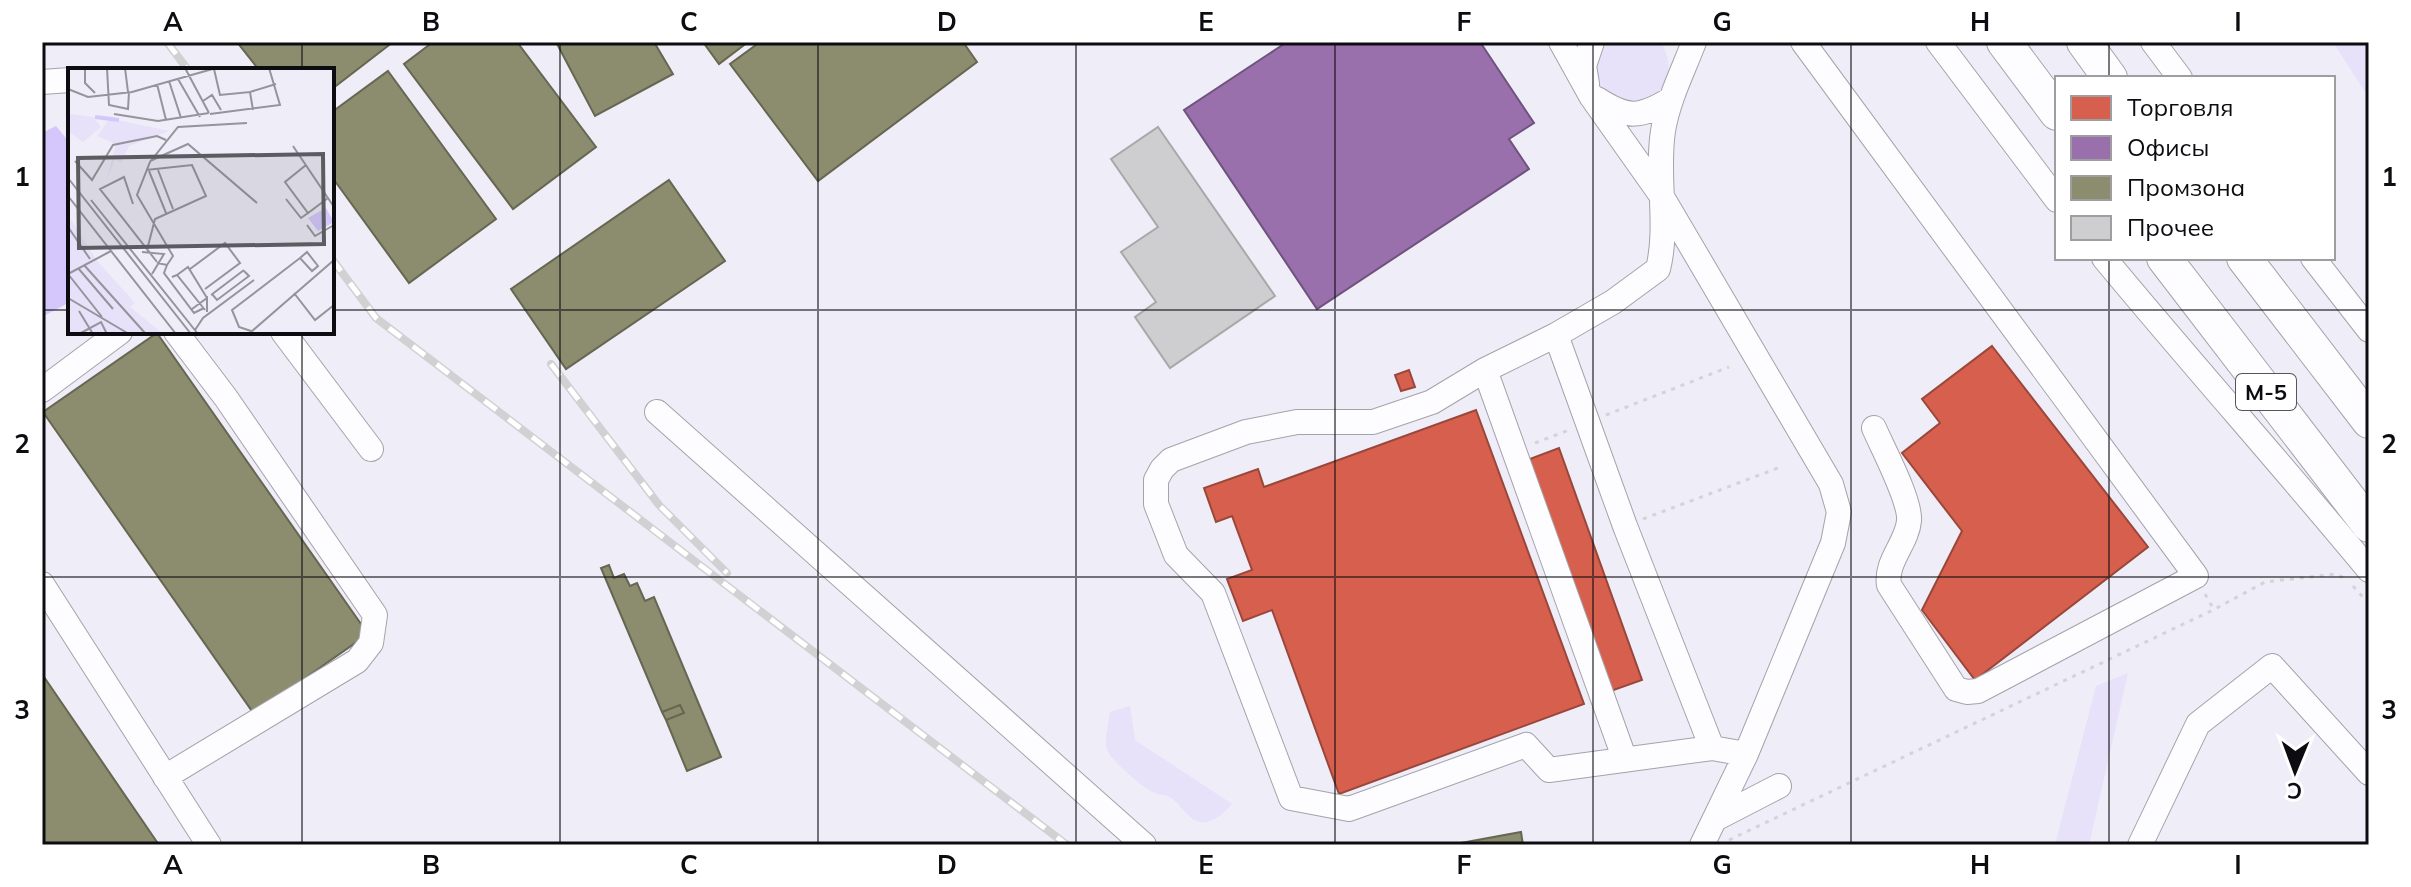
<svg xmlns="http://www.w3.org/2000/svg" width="2411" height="887" font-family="Mulish,sans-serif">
<rect width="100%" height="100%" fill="#efedf7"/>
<path fill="#e7e1f9" d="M1602 42H1661C1696 103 1600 127 1596 72 1594 59 1595 53 1602 42Z
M2333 42H2369V98Z
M2128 673 2089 845H2055L2096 686Z
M1130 706 1135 740 1232 804C1224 813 1213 824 1200 822 1187 819 1181 804 1171 798 1166 794 1159 795 1153 792 1143 788 1111 760 1107 750 1104 740 1109 723 1110 712Z"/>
<path fill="#d5c7fc" d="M56 126 70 143V302L42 317V133Z"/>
<path fill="#d6604d" stroke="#9a473b" stroke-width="2" d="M1992 346 2148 547 1975 680 1922 610 1962 531 1902 453 1940 423 1922 399Z
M1409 370 1415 387 1401 391 1395 375Z
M1476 410 1584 704 1339 794 1272 610 1243 621 1227 579 1252 570 1232 516 1216 522 1204 488 1258 469 1264 487Z
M1559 448 1642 680 1608 692 1527 460Z"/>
<path fill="#9970ab" stroke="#6f527d" stroke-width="2" d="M1287 42H1480L1534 123 1509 139 1529 169 1317 309 1184 110Z"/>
<path fill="#8c8c6e" stroke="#666652" stroke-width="2" d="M237 42H393L332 89V70H259Z
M433 42H517L596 147 513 209 404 64Z
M556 42H654L673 74 595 116Z
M703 42H748L719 64Z
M760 42H963L977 62 818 181 730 64Z
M388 71 496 219 409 283 332 177V112Z
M669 180 725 261 566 369 511 289Z
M157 333 368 634 254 714 43 412Z
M609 565 614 578 624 574 630 586 637 583 645 601 654 597 721 757 687 771 666 720 684 713 680 705 662 712 601 568Z
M42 674 159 845H42Z
M680 705 684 713 666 720 662 712Z
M1521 832 1523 845H1450Z"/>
<path fill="#cecdcf" stroke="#a9a8a9" stroke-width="2" d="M1158 127 1275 296 1170 368 1135 317 1156 302 1121 252 1158 227 1111 159Z"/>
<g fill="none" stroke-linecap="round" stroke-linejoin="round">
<g stroke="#a4a3aa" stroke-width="26">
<path id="minor" d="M1561 42 1591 96 1661 195 1831 484 1839 512 1833 543 1746 754 1702 845
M1694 42C1683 71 1668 100 1663 131 1656 177 1669 225 1658 269L1613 302 1556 335 1485 370 1432 402 1373 422H1297L1246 432 1171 460 1162 469 1156 480V504L1176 555 1213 593 1291 798 1349 809 1526 745 1549 770 1712 748 1746 754
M1803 42 2196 576 1978 691 1967 692 1956 689 1889 585C1885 562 1907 543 1909 521 1911 501 1883 449 1874 428
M1938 42 2057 200
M2153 42 2180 78
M42 82 70 80
M1587 84 1584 66 1592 42
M1597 99C1628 119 1640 118 1671 99
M2104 258C2191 363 2282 465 2369 570
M2313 258 2369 330
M283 332 371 449
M1556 335 1625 526 1712 748
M1485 370 1625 760
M42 390 120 332
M657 412 1144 845
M42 584 209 845
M165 777 357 661 371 643 375 615 226 398 176 332
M1717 818 1779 786
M2140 845 2198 724 2272 666 2369 773"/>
</g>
<g stroke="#a4a3aa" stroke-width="36">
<path id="highway" d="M2004 42 2057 113
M2084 42 2110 78
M2164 258 2369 525
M2244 258 2369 421"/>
</g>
<path stroke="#d4d4d6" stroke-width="3" stroke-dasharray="4 6" stroke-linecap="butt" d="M1606 415 1729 367
M1535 443 1569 430
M1643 519 1778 468
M2353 586 2369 604
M2205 594 2213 608
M1729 840 2213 610 2265 582 2336 574 2348 580"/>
<use href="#minor" stroke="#fdfcfe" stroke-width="24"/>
<use href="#highway" stroke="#fdfcfe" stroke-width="34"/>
<g stroke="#d1d1d3" stroke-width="8">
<path id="rail" d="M167 42 188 70
M332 259 376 318 1067 845
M551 364 659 505 727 573"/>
</g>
<use href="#rail" stroke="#fff" stroke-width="5" stroke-dasharray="15" stroke-linecap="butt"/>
</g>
<path fill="none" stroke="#0d0c11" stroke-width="2" stroke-opacity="0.55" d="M302 42V70M560 42V845M818 42V845M1076 42V845M1335 42V845M1593 42V845M1851 42V845M2109 42V78M2109 258V845M42 310H70M332 310H2369M302 332V845M42 577H2369"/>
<g text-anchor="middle" stroke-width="8" stroke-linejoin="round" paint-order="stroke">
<rect fill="#fff" stroke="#565558" stroke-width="2" x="2236" y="374" width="60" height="36" rx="6"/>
<g font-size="22" font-weight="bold" fill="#0d0c11">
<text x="2266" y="400">М-5</text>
</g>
</g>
<g transform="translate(68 68)">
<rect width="266" height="266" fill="#efedf7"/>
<path d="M2 46 25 49 33 59 15 74 0 63ZM40 53H54L101 63 61 78 53 95 47 91 39 111 48 76 29 68ZM0 147 29 193 67 235 62 239 95 266H0Z" fill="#e7e1f9"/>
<path d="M258 140 266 154 250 163 240 150Z" fill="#d5c7fc"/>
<path fill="none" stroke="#d5c7fc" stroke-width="4" d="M27 49 51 52"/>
<path fill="none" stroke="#95939b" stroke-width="2" d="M17 0V15L27 25M39 0 41 37 60 41 61 24M57 0 60 24M117 0 141 45M146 1 152 27 182 24 185 42M110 11 132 49M101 13 113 50M89 16 98 52M0 21 20 29 64 24 148 0M182 24 208 16M135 33 144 27 153 42M46 46 90 53 141 45M142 46 212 37 201 0M225 78 266 139M7 93 24 112 45 77 89 68 98 72M82 93 120 76 189 135M238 97 217 114 240 145 260 130M78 102 124 97 138 128 87 151 79 182M90 102 105 141M81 103 98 145M0 110 123 266M0 128 108 266M218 131 233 150 240 145M23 132 130 266M65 136 56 109 32 121 89 194M239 157 247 168 266 157M0 159 22 191M74 184 96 186 84 206M89 195 99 197 105 188 69 127 82 94 110 59 179 55M16 197 77 265M99 197 96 205 126 245 136 240M10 200 45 241M122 201 157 175 172 195 137 221M0 206 34 249M0 206 43 183M109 207 120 199 139 230M104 209 109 207 137 242M226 225 247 252 266 237M144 226 149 232 181 208 176 203M143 227 176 202M0 230 61 266M124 241 139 230V244M11 243 25 266M127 262 135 250 186 212M183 263 171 259 164 242 232 190 244 203 250 198 239 184 232 190M183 264 266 192M11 266 33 254 39 266"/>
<path fill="#5c5b62" fill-opacity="0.15" stroke="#5c5b62" stroke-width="4" d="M255 86 256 176 11 180 10 90Z"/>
<rect width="266" height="266" fill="none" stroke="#0d0c11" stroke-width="4"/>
</g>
<rect width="2411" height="887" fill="none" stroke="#ffffff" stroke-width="88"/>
<rect x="2055" y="76" width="280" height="184" fill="#ffffff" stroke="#9e9ea0" stroke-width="2"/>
<rect x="2071" y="96" width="40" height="24" fill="#d6604d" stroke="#9e9ea0" stroke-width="2"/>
<text x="2127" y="116" font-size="24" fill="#0d0c11">Торговля</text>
<rect x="2071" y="136" width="40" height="24" fill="#9970ab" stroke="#9e9ea0" stroke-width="2"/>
<text x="2127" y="156" font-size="24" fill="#0d0c11">Офисы</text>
<rect x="2071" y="176" width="40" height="24" fill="#8c8c6e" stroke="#9e9ea0" stroke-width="2"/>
<text x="2127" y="196" font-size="24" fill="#0d0c11">Промзона</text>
<rect x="2071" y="216" width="40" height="24" fill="#cecdcf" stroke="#9e9ea0" stroke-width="2"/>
<text x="2127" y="236" font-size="24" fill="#0d0c11">Прочее</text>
<g transform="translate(2295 771) rotate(181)" stroke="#ffffff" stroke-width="6" paint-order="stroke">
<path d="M0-6L14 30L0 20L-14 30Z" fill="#0d0c11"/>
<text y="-12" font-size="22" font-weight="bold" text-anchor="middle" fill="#0d0c11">С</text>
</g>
<rect x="44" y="44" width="2323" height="799" fill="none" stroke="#0d0c11" stroke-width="3"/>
<g font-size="26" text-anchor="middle" font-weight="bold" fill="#0d0c11">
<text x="173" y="31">A</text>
<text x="431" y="31">B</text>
<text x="689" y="31">C</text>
<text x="947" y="31">D</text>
<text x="1206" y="31">E</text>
<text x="1464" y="31">F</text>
<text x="1722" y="31">G</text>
<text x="1980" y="31">H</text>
<text x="2238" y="31">I</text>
<text x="22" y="186">1</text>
<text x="2389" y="186">1</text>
<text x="22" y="453">2</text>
<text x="2389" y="453">2</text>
<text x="22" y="719">3</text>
<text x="2389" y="719">3</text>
<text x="173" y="874">A</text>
<text x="431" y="874">B</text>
<text x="689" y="874">C</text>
<text x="947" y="874">D</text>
<text x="1206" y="874">E</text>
<text x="1464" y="874">F</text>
<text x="1722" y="874">G</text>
<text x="1980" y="874">H</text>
<text x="2238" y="874">I</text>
</g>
</svg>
